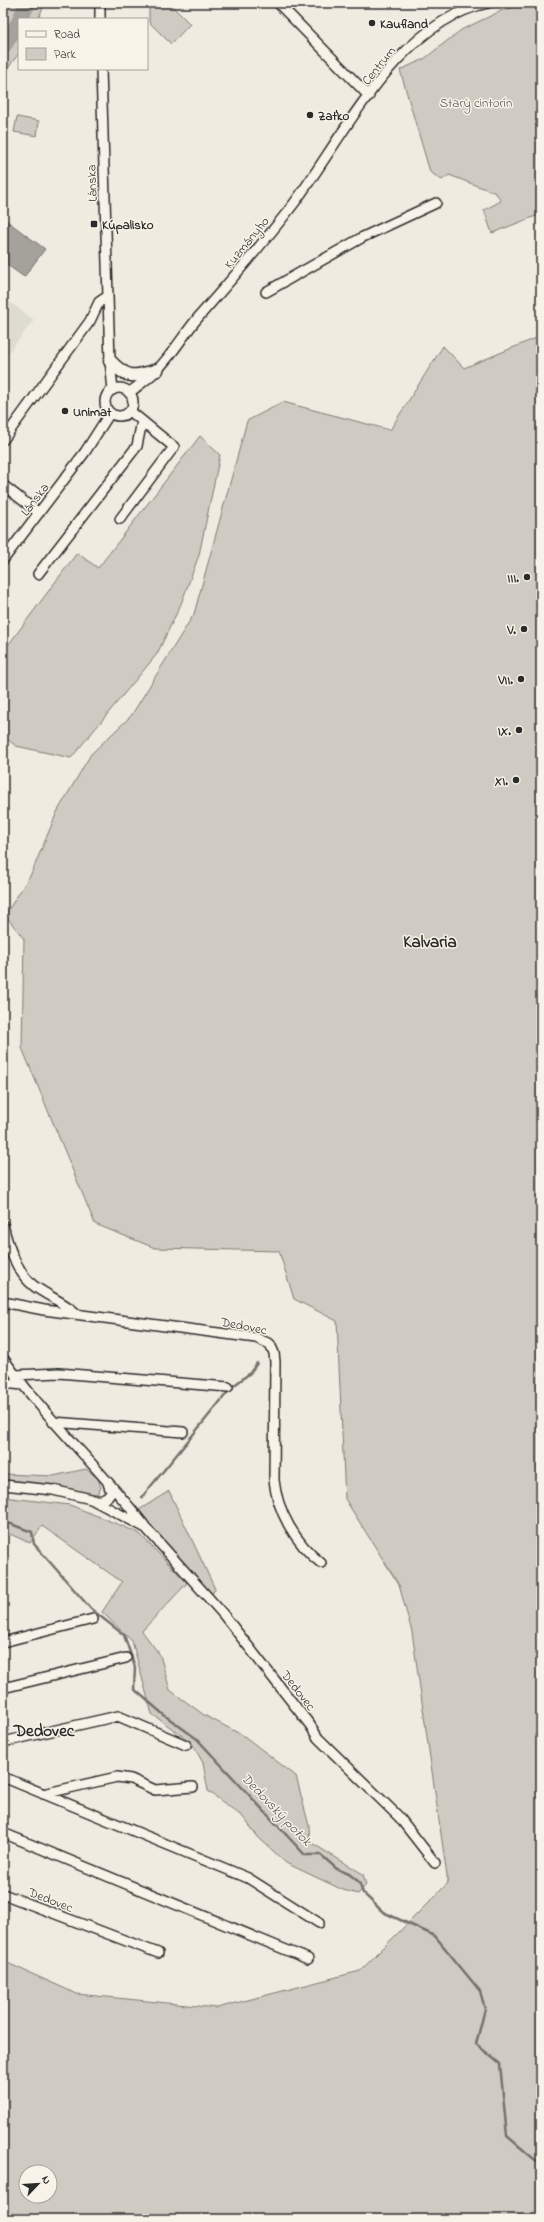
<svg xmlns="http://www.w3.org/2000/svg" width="544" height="2222" font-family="'Indie Flower',sans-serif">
<rect width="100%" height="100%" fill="#efebe0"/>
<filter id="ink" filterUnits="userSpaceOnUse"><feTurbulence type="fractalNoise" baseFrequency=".025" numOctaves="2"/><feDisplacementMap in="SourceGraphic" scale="8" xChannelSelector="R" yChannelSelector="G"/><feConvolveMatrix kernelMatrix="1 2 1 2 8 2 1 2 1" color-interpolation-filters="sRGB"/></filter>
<g filter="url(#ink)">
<path fill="#dedbd1" d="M3 297 34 320 3 360Z"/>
<path fill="#cfcbc2" stroke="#7d7b76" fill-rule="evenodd" d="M3 3H45L38 19H19V53L3 75Z
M149 3H169L190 24 171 44 149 22Z
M530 3H541V214L492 233 484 210 501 201 496 193 449 175 442 180 430 172 400 70 424 59 461 30 503 10Z
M17 117 39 121 37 136 14 132Z
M541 336V2219H3V1961L77 1994 217 2008 360 1971 448 1883 412 1632 399 1585 345 1499 337 1321 294 1299 279 1251 155 1248 95 1224 22 1048 24 939 5 915 31 874 57 812 91 754 131 716 194 614 247 421 283 402 390 430 443 346 464 368ZM26 2172H50V2196H26Z
M200 436 220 455 199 555 181 604 157 654 71 758 16 746 3 736V652L77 553 98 568Z
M86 1469 98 1478 101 1488 97 1494 3 1485V1474L53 1476Z
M169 1491 215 1589 212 1594 165 1541 163 1542 139 1510Z
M3 1497 70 1505 139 1533 187 1583 142 1631 160 1655 170 1690 204 1715 244 1736 296 1776 309 1826 310 1842 363 1874 366 1885 358 1894 343 1890 286 1863 258 1837 243 1817 208 1791 203 1763 192 1743 152 1714 132 1641 102 1612 122 1582 42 1526 30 1543 3 1531Z"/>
<path fill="#a4a29a" stroke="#74726e" d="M3 218 45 249 24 277 3 262Z"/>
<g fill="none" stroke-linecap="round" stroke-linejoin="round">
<path stroke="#74726e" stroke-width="2.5" d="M142 1497 232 1387 250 1373 257 1363
M3 1521 32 1532 34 1544 91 1609 124 1635 135 1667 134 1689 164 1715 197 1739 305 1855H321L337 1869 349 1874 359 1882 363 1893 383 1912 435 1936 480 1991 485 2009 476 2044 500 2064 507 2136 541 2165"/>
<path stroke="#a4a29a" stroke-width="16" d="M20 19 28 3
M3 47 19 22"/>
<g stroke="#2b2b2b" stroke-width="12">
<path id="minor" d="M100 3V19
M278 3 369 96
M101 69 110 361 113 390
M266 292 363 237 436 203
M105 402a14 14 0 1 1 28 0a14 14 0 1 1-28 0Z
M129 393C139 385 149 378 157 370 172 355 183 336 196 320 230 281 264 243 295 202 346 133 398 22 488 3
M3 440 90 321 99 302 108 296
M3 485 39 513
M120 519 174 447 130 411
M3 560 85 452 110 413
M38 574 137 446 142 421
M3 1225C8 1246 16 1272 34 1286 48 1296 63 1302 76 1313
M3 1302 44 1310 256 1338 270 1344 274 1353 275 1362 274 1480C277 1511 296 1544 321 1563
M3 1358C45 1418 99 1467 144 1525
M15 1375 59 1373 228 1387
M3 1383 23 1385
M53 1422 183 1432
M3 1485 53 1490 91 1499 146 1528 223 1614 310 1725 318 1738 399 1817 435 1863
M93 1500C101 1501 108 1500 111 1492L108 1483
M3 1642 93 1619
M3 1688 126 1658
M3 1742 118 1716 186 1745
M3 1777 248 1878 319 1923
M43 1794 117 1777 131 1779 155 1790 193 1787
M3 1833 308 1959
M3 1894 158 1953"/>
</g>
<g stroke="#2b2b2b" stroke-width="15">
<path id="tertiary" d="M110 361C128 380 135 377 157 370"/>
</g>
<use href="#minor" stroke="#f7f3e8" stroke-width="9"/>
<use href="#tertiary" stroke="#f7f3e8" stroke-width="12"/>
</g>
</g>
<g fill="#2b2b2b" stroke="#f7f3e8" stroke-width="1.5">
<circle cx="372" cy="23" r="4"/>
<circle cx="310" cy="115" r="4"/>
<rect x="90" y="220" width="8" height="8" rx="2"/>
<circle cx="65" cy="411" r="4"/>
<circle cx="527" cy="577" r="4"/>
<circle cx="524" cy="629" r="4"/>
<circle cx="521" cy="679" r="4"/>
<circle cx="519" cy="730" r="4"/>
<circle cx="516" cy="780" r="4"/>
</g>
<g text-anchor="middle" stroke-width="3" stroke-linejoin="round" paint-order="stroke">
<g font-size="13" font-weight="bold" fill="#2b2b2b" stroke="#f7f3e8" text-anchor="end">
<text x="380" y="28" text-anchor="start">Kaufland</text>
<text x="318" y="120" text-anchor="start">Zaťko</text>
<text x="102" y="229" text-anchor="start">Kúpalisko</text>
<text x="73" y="416" text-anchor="start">Unimat</text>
<text x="519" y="582">III.</text>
<text x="516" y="634">V.</text>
<text x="513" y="684">VII.</text>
<text x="511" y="735">IX.</text>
<text x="508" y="785">XI.</text>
</g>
<g font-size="13" fill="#2b2b2b" stroke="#f7f3e8">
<text transform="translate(378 65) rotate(-51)" y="5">Centrum</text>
<text transform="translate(91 183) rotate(-92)" y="5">Lánska</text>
<text transform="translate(246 242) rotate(-51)" y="5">Kuzmányho</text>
<text transform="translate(34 499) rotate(-53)" y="5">Lánska</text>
<text transform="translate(244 1325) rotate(11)" y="5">Dedovec</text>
<text transform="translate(299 1690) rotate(52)" y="5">Dedovec</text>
<text transform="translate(51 1899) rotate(21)" y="5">Dedovec</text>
</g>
<g font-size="13" fill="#545351" stroke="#f7f3e8">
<text x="476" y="107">Starý cintorín</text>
</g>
<g font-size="14" font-style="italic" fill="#555552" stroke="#f7f3e8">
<text transform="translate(277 1809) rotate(46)" y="5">Dedovský potok</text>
</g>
<g font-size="17" font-weight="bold" fill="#2b2b2b" stroke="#f7f3e8">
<text x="430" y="947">Kalvaria</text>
<text x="44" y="1736">Dedovec</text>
</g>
</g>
<rect width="544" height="2222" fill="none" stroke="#f7f3e8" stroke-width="16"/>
<rect x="8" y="8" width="528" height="2206" fill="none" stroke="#2b2b2b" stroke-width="1.5" filter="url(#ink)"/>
<rect x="18" y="18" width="130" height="52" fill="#f7f3e8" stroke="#a5a39c"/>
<rect x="26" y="31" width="20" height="6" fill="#f7f3e8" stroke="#a5a39c"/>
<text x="54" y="38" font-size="12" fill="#2b2b2b">Road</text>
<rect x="26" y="48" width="20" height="12" fill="#cfcbc2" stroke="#a5a39c"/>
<text x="54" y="58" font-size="12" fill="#2b2b2b">Park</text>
<g transform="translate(38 2184) rotate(65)"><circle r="19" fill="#f7f3e8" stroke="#a5a39c"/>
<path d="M0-3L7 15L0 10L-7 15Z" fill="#2b2b2b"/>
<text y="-6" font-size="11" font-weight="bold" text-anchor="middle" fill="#2b2b2b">N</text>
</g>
</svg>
